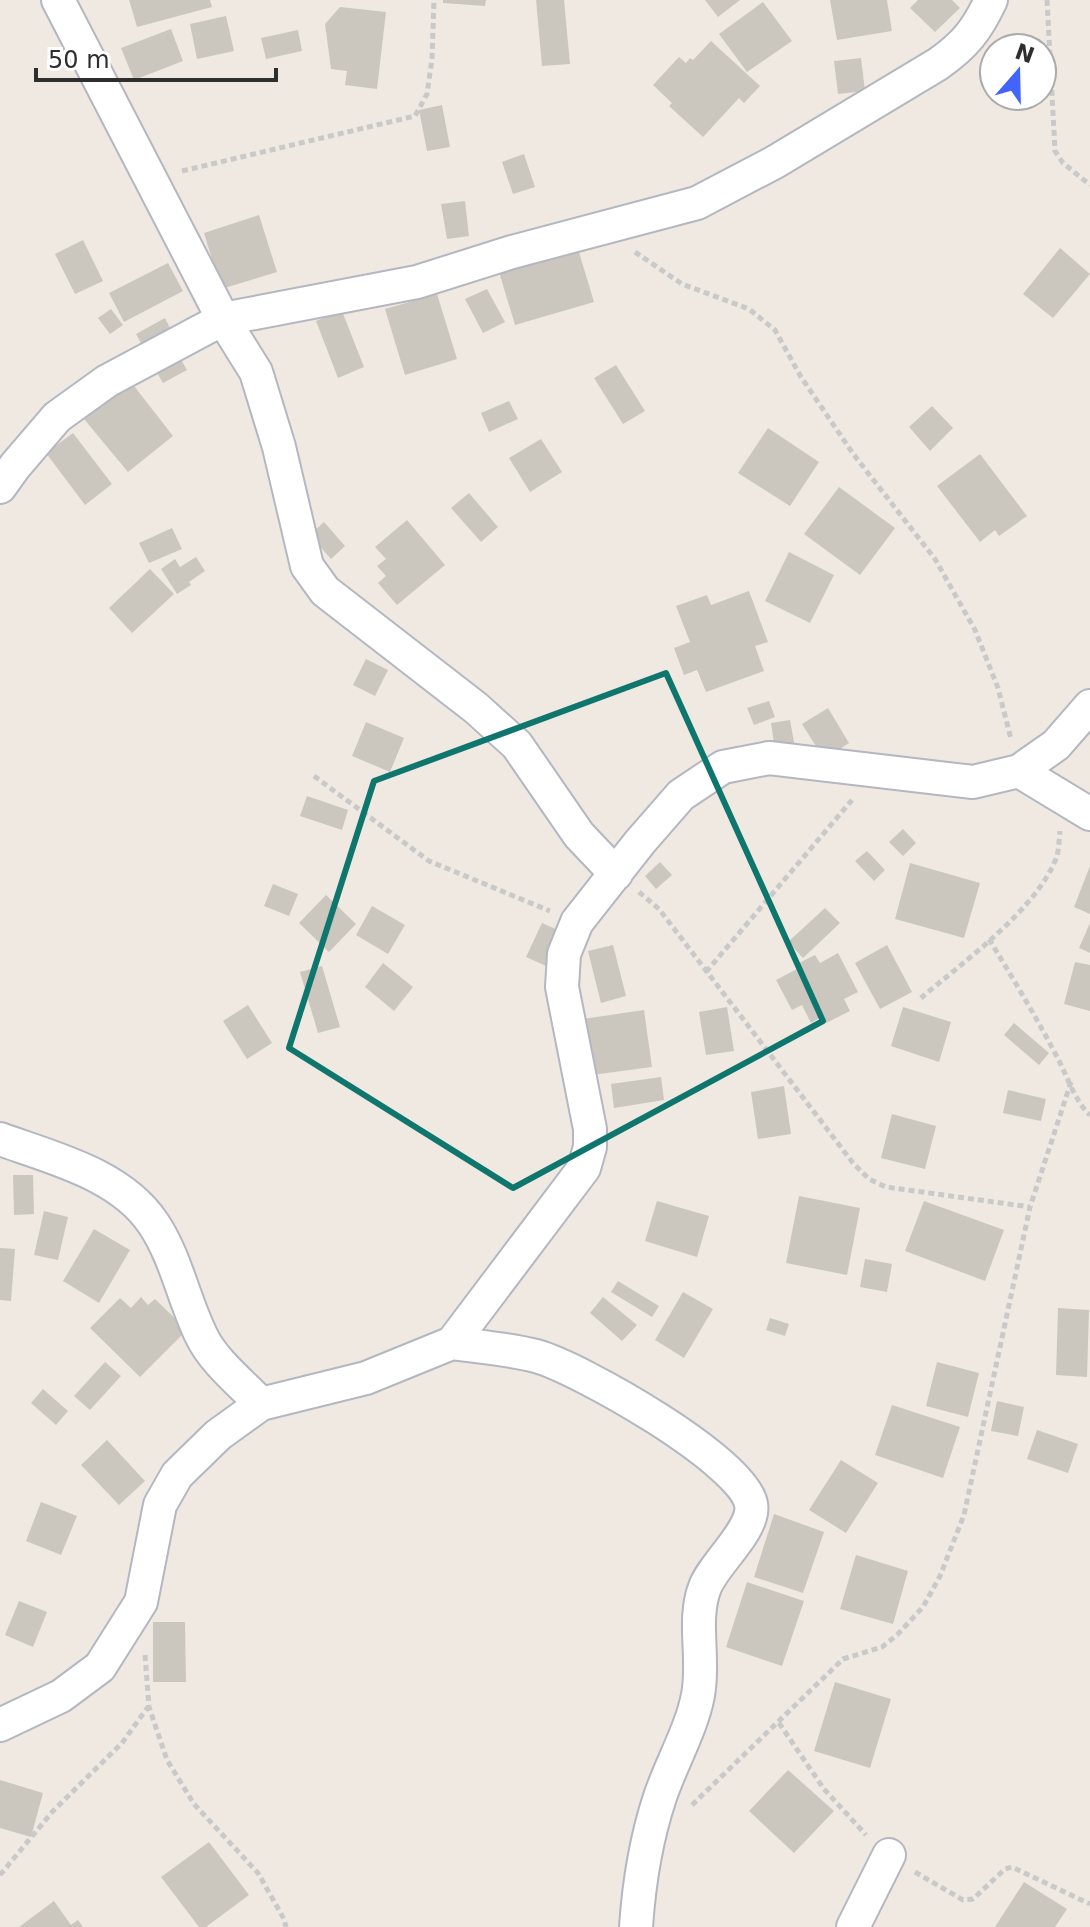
<svg xmlns="http://www.w3.org/2000/svg" width="1090" height="1927" font-family="'DejaVu Sans',sans-serif">
<rect width="100%" height="100%" fill="#efe9e1"/>
<path fill="#cbc7bf" d="M129 0H210L212 7 137 27Z
M443 0H486L485 6 443 3Z
M536 0H564L570 64 542 66Z
M705 0H740L718 17Z
M830 0H887L892 31 837 40Z
M918 0H952L960 8 935 32 910 8Z
M763 2 792 41 747 72 719 34Z
M340 7 386 12 377 89 345 85 347 71 331 69 325 24Z
M226 16 234 51 197 59 190 24Z
M171 29 183 61 134 80 121 48Z
M298 30 302 51 266 59 261 38Z
M711 41 760 86 744 103 739 98 703 137 669 106 672 103 653 85 679 57 686 63 690 58 693 60Z
M861 58 865 91 838 94 834 61Z
M442 105 450 147 427 151 419 110Z
M524 154 535 187 513 194 502 162Z
M465 201 469 236 447 239 441 204Z
M259 215 277 272 221 289 204 233Z
M575 239 594 302 515 325 496 262Z
M83 240 103 281 75 294 55 254Z
M1060 248 1090 274 1053 318 1023 294Z
M168 263 183 291 124 322 109 293Z
M487 289 505 322 483 333 465 299Z
M437 294 457 359 405 375 385 309Z
M111 309 123 325 110 334 98 318Z
M342 311 364 367 338 378 316 321Z
M165 318 171 330 142 345 136 334Z
M176 351 187 370 163 383 152 364Z
M616 365 645 411 623 424 594 378Z
M131 382 173 436 128 472 84 419Z
M509 401 518 419 489 432 481 413Z
M932 406 953 428 930 451 909 427Z
M768 428 819 462 790 506 738 473Z
M73 433 112 484 85 505 46 453Z
M541 439 562 472 530 492 509 458Z
M980 454 1027 516 999 536 995 530 980 542 937 486Z
M839 487 895 528 860 575 804 534Z
M469 493 498 527 481 542 451 508Z
M407 520 445 565 397 605 378 583 386 576 377 566 386 559 375 547Z
M324 522 345 546 331 559 310 535Z
M172 528 182 549 149 563 139 543Z
M789 552 834 575 810 623 765 601Z
M196 557 205 571 189 582 191 585 177 594 161 569 175 559 180 567Z
M150 569 174 594 132 633 109 608Z
M749 591 768 642 755 646 764 671 706 692 697 670 684 675 674 648 690 642 676 606 707 595 711 605Z
M366 659 388 670 375 696 353 685Z
M769 701 775 717 754 725 747 708Z
M828 708 849 743 824 759 802 724Z
M790 720 796 753 776 757 771 723Z
M366 722 404 738 390 772 352 756Z
M307 796 348 810 342 830 300 816Z
M903 829 916 843 903 856 889 842Z
M867 851 885 870 874 881 855 861Z
M660 862 672 875 656 889 645 876Z
M910 863 980 883 964 938 895 919Z
M1090 866V914L1074 907Z
M273 884 298 894 289 916 264 906Z
M326 895 356 924 329 952 299 923Z
M372 906 405 925 388 954 356 935Z
M825 908 840 923 803 958 788 942Z
M542 923 571 936 555 970 526 957Z
M1090 923V953L1079 948Z
M613 945 626 996 601 1003 588 951Z
M887 945 912 992 880 1009 855 963Z
M838 953 858 992 844 999 850 1011 826 1023 823 1016 811 1023 802 1005 792 1010 776 980 797 969 795 965 815 955 820 963Z
M1075 962 1090 965V1011L1064 1004Z
M383 963 413 987 394 1011 365 987Z
M322 966 340 1027 318 1033 300 972Z
M248 1005 272 1043 247 1059 223 1021Z
M727 1007 734 1051 706 1055 699 1012Z
M903 1007 951 1022 939 1062 891 1046Z
M644 1010 652 1067 592 1075 583 1019Z
M1014 1023 1049 1053 1039 1065 1004 1035Z
M661 1077 664 1100 614 1108 611 1084Z
M784 1086 791 1134 758 1139 751 1092Z
M1008 1090 1046 1099 1041 1121 1003 1113Z
M892 1114 936 1126 925 1169 881 1158Z
M13 1175H33L34 1214 14 1215Z
M799 1196 860 1208 847 1275 786 1263Z
M657 1201 709 1216 697 1257 645 1241Z
M924 1201 1004 1230 985 1281 905 1251Z
M44 1211 68 1217 58 1260 34 1255Z
M94 1229 130 1250 99 1303 63 1281Z
M0 1248 15 1249 11 1301 0 1300Z
M865 1259 892 1264 887 1292 860 1287Z
M618 1281 659 1306 652 1317 611 1292Z
M683 1292 713 1309 684 1358 655 1340Z
M141 1297 148 1305 155 1299 187 1330 140 1377 90 1328 120 1298 131 1308Z
M603 1297 637 1325 622 1341 590 1313Z
M1058 1308 1089 1310 1087 1377 1056 1375Z
M770 1318 789 1324 785 1336 766 1330Z
M105 1362 121 1376 90 1410 74 1396Z
M937 1362 979 1373 968 1417 926 1406Z
M43 1389 68 1411 56 1425 31 1403Z
M997 1401 1024 1407 1018 1436 991 1431Z
M892 1405 960 1427 943 1478 875 1455Z
M1037 1430 1078 1444 1068 1473 1027 1459Z
M107 1440 145 1481 119 1505 81 1465Z
M841 1460 878 1483 846 1533 809 1510Z
M41 1502 77 1516 61 1555 26 1541Z
M774 1514 824 1532 803 1593 754 1577Z
M856 1555 908 1571 893 1624 840 1609Z
M747 1582 804 1601 782 1666 726 1647Z
M19 1601 47 1612 33 1647 5 1635Z
M153 1622H185L186 1682H153Z
M835 1682 891 1699 870 1768 814 1751Z
M788 1770 834 1811 794 1853 749 1811Z
M0 1780 43 1793 31 1837 0 1828Z
M209 1842 249 1895 206 1927H199L161 1877Z
M1024 1882 1067 1909 1055 1927H995Z
M54 1901 71 1925 78 1920 83 1927H19Z"/>
<g fill="none" stroke-linecap="round" stroke-linejoin="round">
<g stroke="#b4b7c1" stroke-width="36">
<path id="minor" d="M58 0 223 319 256 372 279 447 307 566 325 591 476 708 517 745 579 835 616 874
M0 487 15 466 57 417 107 381 223 319 417 282 512 252 697 203 775 162 938 64C965 45 977 30 991 0
M1019 771 1090 814
M0 1139C52 1158 120 1174 153 1223 176 1257 183 1298 201 1335 213 1361 241 1383 261 1404
M452 1343C480 1347 509 1349 536 1356 580 1368 743 1461 751 1504 756 1529 714 1563 705 1587 692 1620 705 1659 698 1695 692 1728 671 1764 660 1797 646 1839 639 1883 636 1927
M0 1725 61 1696 100 1667 141 1602 160 1505 177 1475 218 1435 261 1404 366 1378 452 1343 584 1168 590 1147V1129L562 987 564 954 577 922 640 842 681 795 723 767 769 758 973 782 1019 771 1056 745 1090 706
M853 1927 889 1855"/>
</g>
<path stroke="#c9c9c9" stroke-width="5" stroke-dasharray="6 4" stroke-linecap="butt" d="M1047 0 1055 151 1063 163 1090 185
M182 171 415 116 427 94 432 59 434 0
M635 252 682 284 749 309 775 330 801 377 854 455 935 559 975 630 998 688 1011 739
M314 776 429 861 550 911
M639 892 659 909 853 1163 869 1179 886 1187 1030 1207
M989 939C1012 977 1035 1015 1056 1055 1066 1073 1075 1102 1090 1115
M706 972 852 800
M921 998C963 962 1038 909 1057 856 1059 849 1059 839 1060 831
M145 1655 149 1707 167 1760 194 1804 258 1873 284 1919 286 1927
M779 1723 824 1789 866 1835
M692 1805 843 1659 882 1647 897 1635 923 1607 940 1576 964 1515 1030 1207 1071 1082
M915 1872 963 1900 973 1899 1005 1869 1012 1867 1090 1904
M0 1875 53 1811 122 1743 148 1707"/>
<use href="#minor" stroke="#fff" stroke-width="32"/>
</g>
<path fill="none" stroke="#0f766e" stroke-width="6" stroke-linejoin="round" d="M666 673 823 1021 513 1188 289 1048 374 781Z"/>
<g transform="translate(1018 72) rotate(20)"><circle r="38" fill="#ffffff" stroke="#ababab" stroke-width="2"/>
<path d="M0-6L14 30L0 20L-14 30Z" fill="#4264fb"/>
<text y="-12" font-size="22" font-weight="bold" text-anchor="middle" fill="#2e2e2e">N</text>
</g>
<path d="M36 68v12h240v-12" fill="none" stroke="#2e2e2e" stroke-width="4"/>
<text x="48" y="68" font-size="24" fill="#2e2e2e" stroke="#ffffff" stroke-width="6" paint-order="stroke">50 m</text>
</svg>
